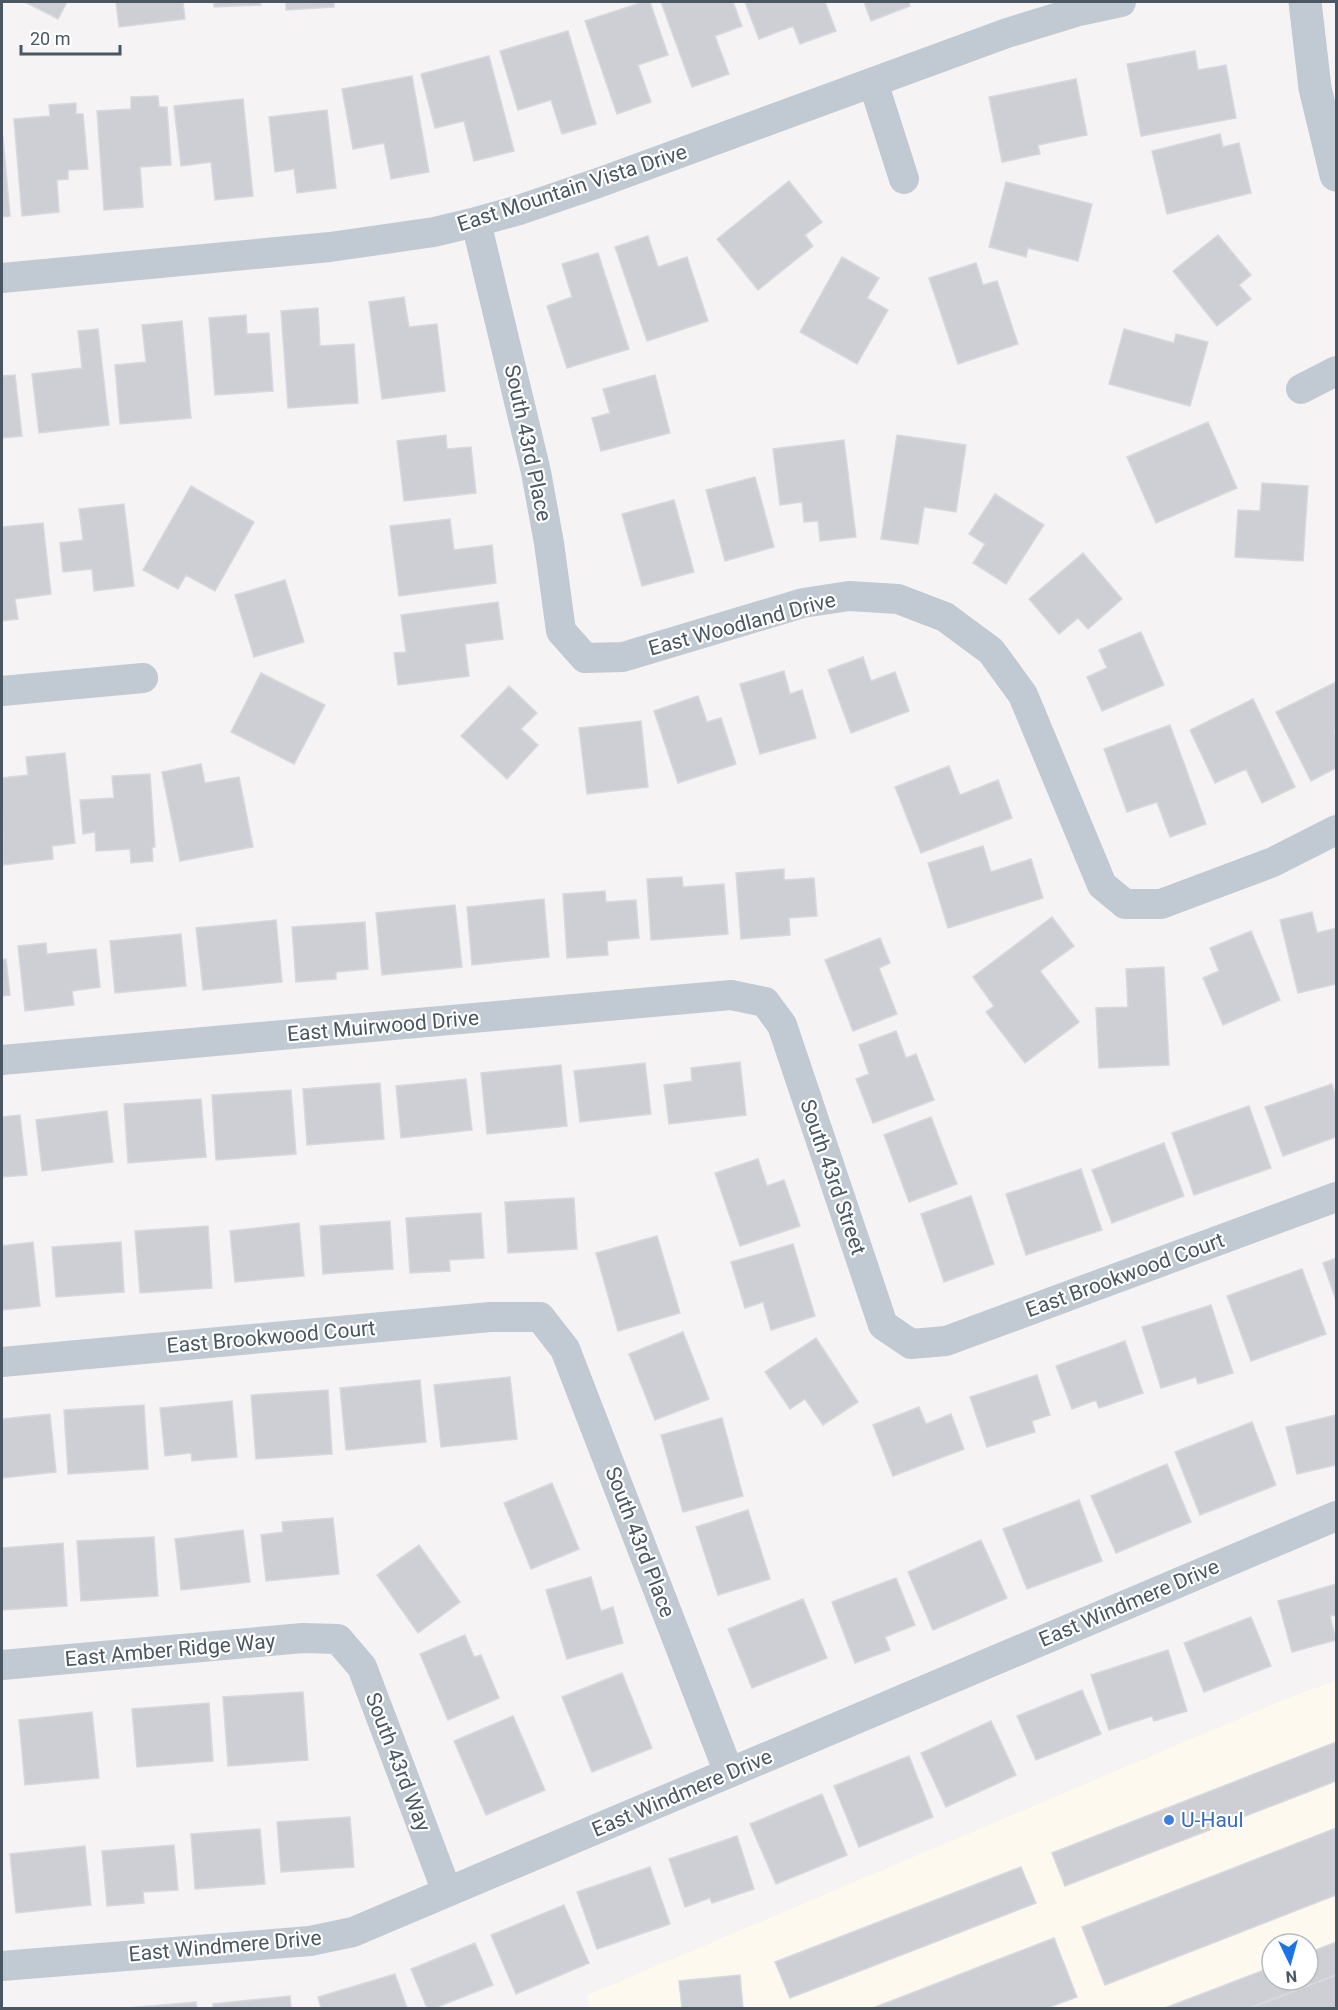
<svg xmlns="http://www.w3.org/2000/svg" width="1338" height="2010" font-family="Roboto,sans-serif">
<rect width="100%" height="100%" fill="#f5f3f3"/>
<path fill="#fdf9ef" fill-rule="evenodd" d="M1336 1681V2008H589L588 1995 1295 1695ZM1272 1944H1308V1980H1272Z"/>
<path fill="#cdcfd5" stroke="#d7d9de" stroke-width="1.5" d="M25 2H67L58 19Z
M116 2H183L185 19 119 27Z
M214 2H260L261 5 214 7Z
M286 2H334V7L286 10Z
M643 2H650L668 55 638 65 651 102 617 114 585 21Z
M661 2H733L742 26 715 36 729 74 692 87Z
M745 2H825L836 31 800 44 793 26 759 39Z
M864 2H909L910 6 871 21Z
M568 31 596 124 562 134 551 100 518 110 500 51Z
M1195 51 1198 70 1226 65 1236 118 1141 136 1127 64Z
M489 56 514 151 474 161 464 121 435 128 421 74Z
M412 76 429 172 391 179 384 143 353 149 342 89Z
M1076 79 1087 135 1038 145 1040 154 1002 162 989 97Z
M158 96 159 107H167L171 165 140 167 143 207 104 210 97 111 131 109V97Z
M243 99 253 196 215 200 211 162 181 166 174 106Z
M76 103V114H83L88 169 68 170V179L57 180 59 212 22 216 14 119 50 116 49 105Z
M327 110 336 188 297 193 294 169 275 172 269 117Z
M1220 134 1223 147 1239 143 1251 193 1167 214 1152 151Z
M2 137H3L10 216 2 217Z
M789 181 822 222 805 235 813 246 758 290 717 239Z
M1006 182 1092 204 1078 261 1028 248 1026 257 989 247Z
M1218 235 1251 275 1239 285 1251 299 1217 326 1173 271Z
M648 236 658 267 687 257 708 321 647 341 615 247Z
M598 253 629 349 567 368 547 306 572 297 562 264Z
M842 257 879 278 867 298 888 310 857 364 800 332Z
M976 263 983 285 997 281 1018 344 958 364 929 278Z
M404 297 409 327 437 324 445 391 382 399 369 302Z
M318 308 320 346 354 344 358 403 288 408 281 311Z
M246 315 247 334 269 333 273 391 215 395 209 318Z
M182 321 191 418 120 424 115 365 146 362 142 325Z
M98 329 109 425 39 433 32 374 82 368 78 331Z
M1124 329 1174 343 1176 334 1208 342 1190 406 1109 384Z
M15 375 22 436 2 438V376Z
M655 375 670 433 601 451 592 418 610 413 603 389Z
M1208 422 1237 488 1156 523 1127 457Z
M446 435 447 449 471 447 476 493 404 501 397 441Z
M897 435 966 445 956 512 924 507 918 544 881 539Z
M844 440 856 537 820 541 818 521 804 522 802 502 780 505 773 449Z
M755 477 774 547 725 561 706 490Z
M1262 483 1308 486 1303 561 1235 557 1238 510 1260 511Z
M191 486 254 522 215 591 186 575 178 589 143 570Z
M995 494 1044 525 1006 584 973 563 985 544 969 534Z
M674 500 694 572 642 586 622 514Z
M124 504 134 586 94 591 92 569 63 572 60 543 83 540 79 509Z
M450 519 454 550 492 545 496 583 399 596 390 526Z
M43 523 51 594 15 599 18 619 2 621V527Z
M1083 553 1122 599 1088 629 1078 618 1059 634 1029 599Z
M285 580 304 642 254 657 235 595Z
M498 602 503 639 465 644 469 676 398 685 394 653 406 652 401 615Z
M1141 632 1164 685 1102 711 1087 677 1107 668 1099 650Z
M863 657 871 681 895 672 909 711 851 733 828 670Z
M784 671 790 694 802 690 816 738 760 754 740 684Z
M261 673 325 705 294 764 231 732Z
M1336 682V730L1334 731 1336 736V768L1311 781 1276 712Z
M509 686 537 713 521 729 538 745 507 779 461 736Z
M698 696 707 722 721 718 736 764 678 783 654 711Z
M1253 699 1295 787 1262 803 1246 769 1215 783 1190 730Z
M641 721 648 787 587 794 579 728Z
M1170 725 1206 824 1170 837 1157 802 1127 812 1104 749Z
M65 753 75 843 52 846 53 859 3 865 2 778 28 775 26 757Z
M201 764 205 783 239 777 253 847 180 861 162 772Z
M949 766 960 795 998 780 1012 818 921 853 895 787Z
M150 774 155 847H152L153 861 131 863 130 849 96 851 95 832 83 834 80 800 114 798 112 776Z
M983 846 991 872 1031 859 1043 898 948 928 928 863Z
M784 869V880L814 878 817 916 789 918 790 935 741 939 736 873Z
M682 877 683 887 724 884 728 934 651 940 647 879Z
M605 891 606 902 636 900 639 938 607 941 608 955 567 958 563 894Z
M544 899 549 957 472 965 467 907Z
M455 905 462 967 382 975 376 913Z
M1312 912 1317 933 1336 928V984L1298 993 1280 920Z
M1052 917 1074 946 1040 971 1079 1022 1025 1063 986 1012 994 1006 973 977Z
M276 920 282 982 203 990 196 928Z
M365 922 368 969 336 972V979L296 982 292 927Z
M1251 931 1280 1000 1223 1025 1203 978 1219 971 1210 948Z
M181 934 186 986 115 993 110 941Z
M880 938 890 963 879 968 897 1014 853 1031 825 960Z
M46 943 47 954 96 949 100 987 72 991 74 1005 25 1011 18 946Z
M6 959 10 995 2 996V960Z
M1164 967 1169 1065 1099 1068 1096 1008 1128 1007 1126 969Z
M896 1031 906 1058 916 1054 934 1100 873 1123 856 1079 869 1074 859 1045Z
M740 1062 746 1115 669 1124 664 1085 692 1081 691 1068Z
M645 1063 651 1114 580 1122 574 1071Z
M561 1065 567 1126 487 1134 481 1073Z
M466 1079 472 1130 401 1138 396 1086Z
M380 1083 384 1139 307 1145 303 1089Z
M1332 1084 1336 1097V1137L1283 1156 1265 1107Z
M291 1090 296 1154 216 1160 212 1095Z
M201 1099 206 1157 128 1163 124 1104Z
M1249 1106 1271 1168 1194 1195 1172 1133Z
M107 1111 113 1162 42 1171 36 1120Z
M20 1115 27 1175 2 1177V1117Z
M931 1117 957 1184 909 1202 884 1135Z
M1164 1143 1184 1196 1112 1223 1092 1170Z
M758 1159 767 1186 784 1180 800 1226 740 1246 715 1173Z
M1081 1169 1102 1230 1026 1255 1006 1194Z
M971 1196 994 1264 944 1282 921 1214Z
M574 1198 577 1249 508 1253 505 1202Z
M481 1213 484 1258 449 1260 450 1271 410 1273 406 1218Z
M390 1221 393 1269 323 1274 320 1226Z
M299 1223 304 1276 235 1282 230 1231Z
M208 1226 212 1288 140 1293 135 1231Z
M657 1236 680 1313 618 1331 596 1253Z
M33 1242 40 1306 2 1310V1246Z
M121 1242 124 1292 56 1297 52 1247Z
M793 1244 815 1316 771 1330 763 1302 745 1308 731 1262Z
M1336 1258V1300L1323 1263Z
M1302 1269 1326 1334 1251 1361 1227 1296Z
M1211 1305 1233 1373 1198 1384 1196 1377 1161 1388 1142 1327Z
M683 1332 709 1399 655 1420 629 1354Z
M816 1338 858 1402 823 1425 805 1399 790 1409 765 1372Z
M1125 1341 1143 1393 1099 1408 1096 1400 1072 1409 1056 1366Z
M1037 1375 1050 1415 1032 1421 1035 1432 987 1447 970 1397Z
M510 1377 517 1439 441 1447 434 1385Z
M420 1380 426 1442 346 1450 340 1388Z
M328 1390 332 1454 256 1459 251 1395Z
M232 1401 237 1457 192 1461 191 1453 165 1456 160 1408Z
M144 1405 148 1469 68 1474 64 1410Z
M919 1407 926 1424 951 1414 964 1449 893 1476 873 1425Z
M50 1414 56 1472 2 1478V1419Z
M1336 1415V1465L1297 1474 1286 1427Z
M722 1418 743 1496 683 1512 661 1435Z
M1252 1422 1276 1485 1200 1515 1175 1452Z
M1167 1464 1191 1522 1116 1553 1091 1496Z
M552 1483 579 1549 531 1569 504 1503Z
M1079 1500 1102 1561 1027 1589 1003 1529Z
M748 1510 770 1579 718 1595 696 1527Z
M333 1518 339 1574 266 1581 261 1535 283 1532 282 1522Z
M243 1530 250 1582 181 1590 175 1539Z
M154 1537 158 1596 81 1601 77 1541Z
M981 1540 1007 1598 933 1630 908 1572Z
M63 1543 67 1606 2 1610V1548Z
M419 1545 460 1602 418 1633 377 1575Z
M591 1577 601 1611 613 1607 623 1643 567 1659 546 1590Z
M896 1578 915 1625 885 1637 890 1650 855 1663 832 1602Z
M1336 1584V1615L1330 1616 1336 1640 1292 1652 1278 1601Z
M803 1599 827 1658 752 1688 728 1629Z
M1251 1617 1271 1666 1204 1692 1184 1643Z
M465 1635 474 1657 481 1655 499 1698 448 1720 420 1654Z
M1168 1650 1187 1711 1154 1721 1152 1716 1109 1730 1091 1675Z
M622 1673 652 1748 592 1772 562 1697Z
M1082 1690 1101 1734 1036 1760 1017 1716Z
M303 1692 308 1760 228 1766 223 1697Z
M209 1703 213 1761 137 1767 132 1709Z
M92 1712 99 1778 25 1785 19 1720Z
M513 1716 545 1790 486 1815 454 1741Z
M991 1721 1016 1775 946 1807 921 1753Z
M1336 1742V1781L1065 1886 1052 1853Z
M909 1756 933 1817 859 1847 834 1786Z
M822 1794 847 1855 776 1884 750 1824Z
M350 1817 354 1867 281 1872 277 1822Z
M1336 1828V1895L1105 1985 1082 1927Z
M260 1829 265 1884 195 1889 191 1834Z
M737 1836 754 1889 712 1903 710 1898 685 1907 669 1859Z
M174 1845 178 1890 143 1892 144 1903 107 1906 102 1851Z
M85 1846 91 1905 16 1913 10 1854Z
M650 1867 670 1924 597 1949 577 1892Z
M1021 1867 1036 1903 790 1998 775 1962Z
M564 1905 589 1963 516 1994 491 1935Z
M1054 1938 1077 1997 1047 2008H873Z
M1336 1942V1975L1250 2008H1165L1272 1967V1980H1308V1953Z
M475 1943 493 1985 435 2008H427L411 1969Z
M395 1974 407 2008H321L318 1997Z
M740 1975 743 2008H682L679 1981Z
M1336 1975V2008H1250Z
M290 1996 291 2008H213V2004Z
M196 2002 197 2008H127Z"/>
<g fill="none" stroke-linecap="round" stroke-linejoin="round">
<path stroke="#c1cad2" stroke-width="30" d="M873 82 904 179
M476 222 536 472 549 543 561 631 585 658 623 657 803 603 849 596 898 599 945 617 991 651 1023 695 1102 885 1125 904H1161L1273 862 1336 830
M2 278 330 247 434 232 476 222 519 210 598 183 1007 33 1079 11 1121 2
M1301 389 1336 371
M2 691 143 678
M2 1060 731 995 765 1002 782 1025 883 1325 911 1344 946 1341 1336 1197
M2 1362 490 1317H540L565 1349 729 1773
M2 1665 303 1638 338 1639 362 1667 447 1892
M2 1966 310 1941 353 1932 1336 1516"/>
<path stroke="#c1cad2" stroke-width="33" d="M1305 2 1315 88 1336 175"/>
</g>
<circle fill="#3f7fe0" stroke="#fff" stroke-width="2" cx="1169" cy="1820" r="6"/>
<g text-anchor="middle" stroke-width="4.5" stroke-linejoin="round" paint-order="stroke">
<g font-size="21" fill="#4a5661" stroke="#fff">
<text transform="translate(572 188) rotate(-18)" y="7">East Mountain Vista Drive</text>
<text transform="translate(528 443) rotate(78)" y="7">South 43rd Place</text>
<text transform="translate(742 624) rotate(-15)" y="7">East Woodland Drive</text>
<text transform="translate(383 1026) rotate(-5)" y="7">East Muirwood Drive</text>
<text transform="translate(833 1177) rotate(71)" y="7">South 43rd Street</text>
<text transform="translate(1125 1275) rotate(-20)" y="7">East Brookwood Court</text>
<text transform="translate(271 1337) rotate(-5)" y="7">East Brookwood Court</text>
<text transform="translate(640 1542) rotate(69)" y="7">South 43rd Place</text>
<text transform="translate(1129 1603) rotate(-23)" y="7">East Windmere Drive</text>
<text transform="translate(170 1650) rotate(-5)" y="7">East Amber Ridge Way</text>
<text transform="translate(398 1762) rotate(69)" y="7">South 43rd Way</text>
<text transform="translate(682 1793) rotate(-23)" y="7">East Windmere Drive</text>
<text transform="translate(225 1946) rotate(-5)" y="7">East Windmere Drive</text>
</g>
<g font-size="21" fill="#366cbe" stroke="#fff" text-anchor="start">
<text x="1181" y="1827">U-Haul</text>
</g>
</g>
<rect width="1338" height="2010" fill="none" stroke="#4a5661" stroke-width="6"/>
<g transform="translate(1290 1962) rotate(175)"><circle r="28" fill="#ffffff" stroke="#b7bbc0" stroke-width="1.5"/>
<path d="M0-4.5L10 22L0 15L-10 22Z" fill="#1a73e8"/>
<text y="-9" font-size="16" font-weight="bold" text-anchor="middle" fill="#4a5661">N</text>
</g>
<path d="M21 45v9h99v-9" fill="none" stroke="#4a5661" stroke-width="3"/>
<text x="30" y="45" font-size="18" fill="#4a5661" stroke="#ffffff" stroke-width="4.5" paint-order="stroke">20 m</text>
</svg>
